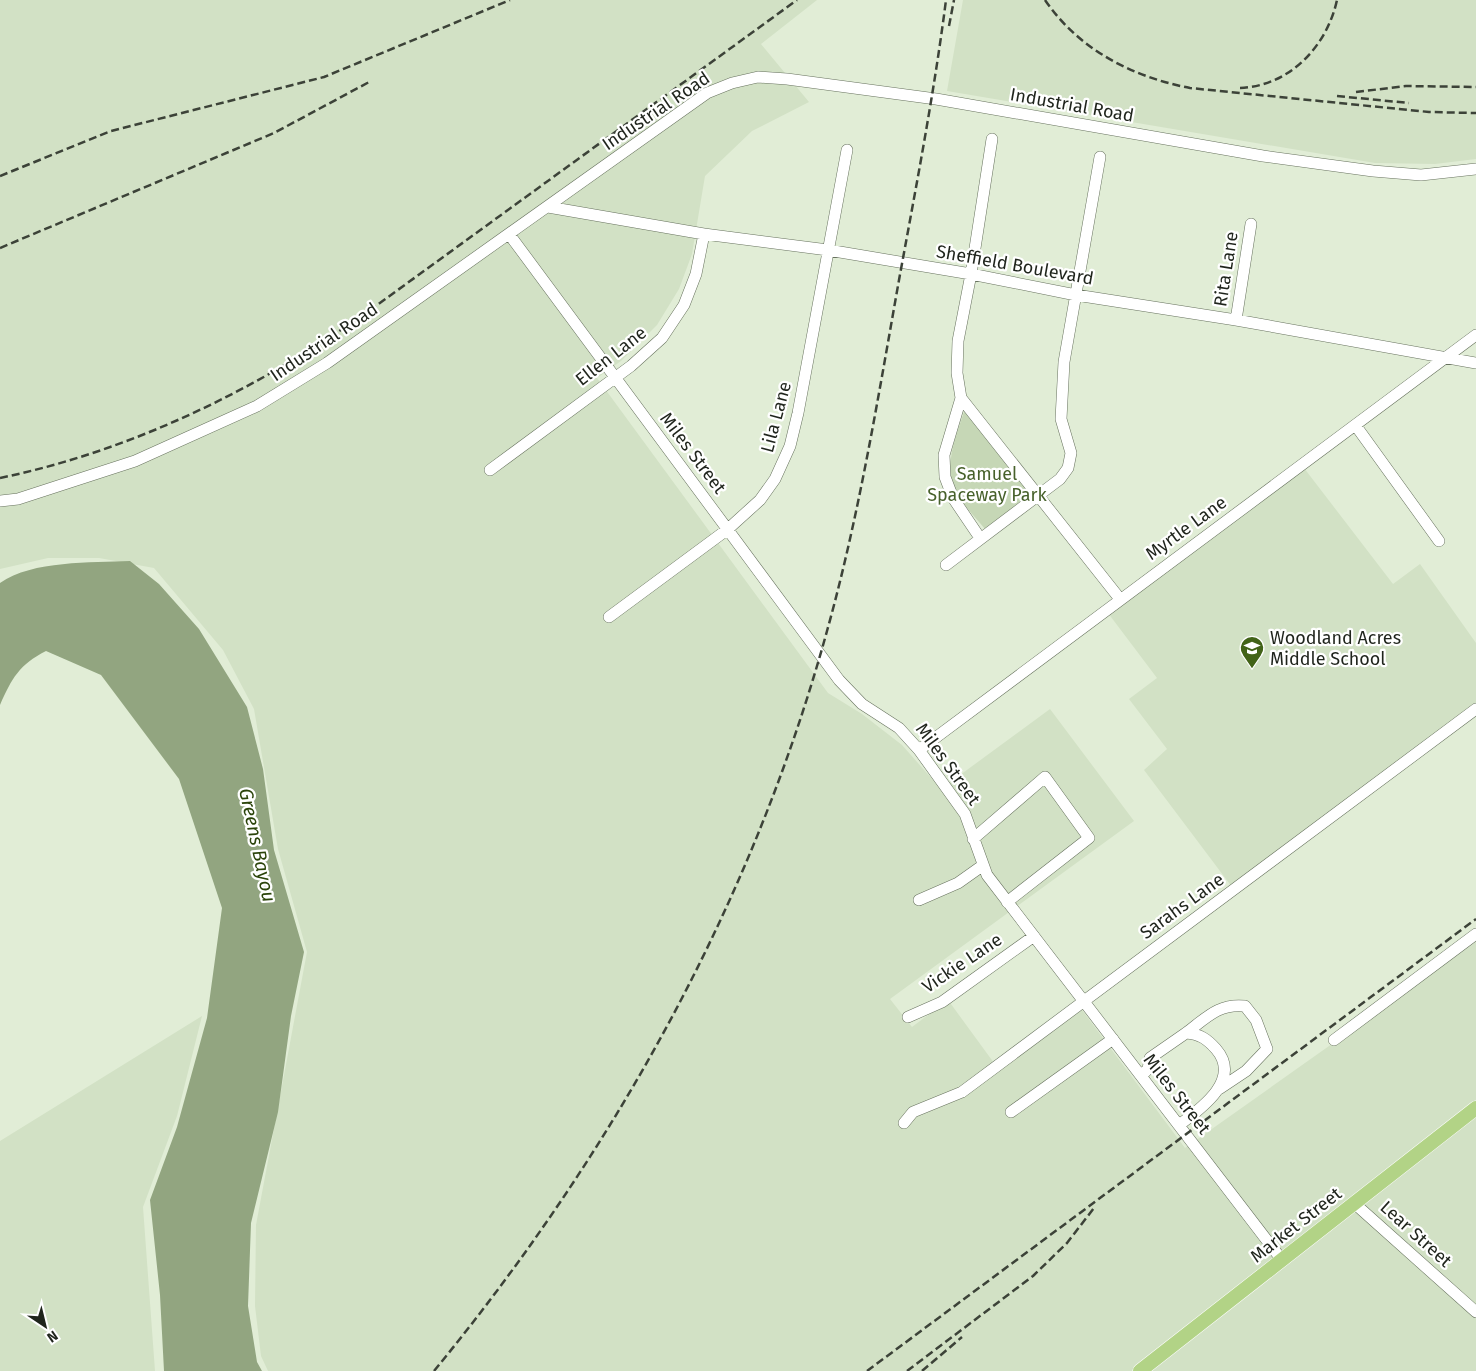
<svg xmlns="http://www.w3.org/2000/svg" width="1476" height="1371" font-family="'Fira Sans',sans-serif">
<rect width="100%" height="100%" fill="#e1edd6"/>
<path fill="#d2e1c5" d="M0 0H817L761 44 809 102 752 131 705 176 692 254 679 289 657 325 621 361 597 378 828 693 862 714 902 745 941 789 1050 709 1134 821 890 999 912 1027 948 1000 994 1063 1076 1002 1185 1148 1476 942V1371H268L261 1356 255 1306 256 1225 307 952 278 849 254 709 223 650 154 568 99 558H48L0 569Z
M963 0H1476V159L1435 164 1375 163 947 91Z
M1304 468 1393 584 1420 564 1476 643V706L1232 887 1144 770 1167 749 1129 699 1157 678 1108 613Z
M202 1016 177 1116 143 1207 155 1371H0V1141Z"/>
<path fill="#c6d7b6" d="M965 409 1031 494 985 529C975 517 963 505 956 492 942 467 957 434 965 409Z"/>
<path fill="#92a580" d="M130 561 159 584 199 629 247 707 263 769 274 850 304 952 291 1016 278 1112 251 1223 248 1306 257 1362 262 1371H164L160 1295 150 1200 177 1127 207 1018 222 908 179 779 101 675 46 651C19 665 12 678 0 705V583C33 560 91 563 130 561Z"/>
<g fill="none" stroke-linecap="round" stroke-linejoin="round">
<g stroke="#67725e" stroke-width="12">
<path id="minor" d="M548 207 704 234 828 250 971 274 1076 295 1236 320 1476 363
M509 234 839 680 862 704 899 728 919 750 965 814 987 875 1282 1260
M1236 320 1251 224
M961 398 1120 599
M1356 426 1439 541
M490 470 631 366 662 338 684 305 696 274 704 234
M0 501 18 499 135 461 257 406 327 363 707 93 732 83 758 77 787 79 936 99 1263 156 1373 171 1421 175 1476 169
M980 538 953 498 945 477 944 455 961 398 957 373 958 341 971 274 992 139
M946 565 1060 479 1068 468 1071 453 1061 419 1064 362 1100 157
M609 617 728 529 760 500 775 479 790 446 798 413 847 150
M919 750 1476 335
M973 839 1045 777 1089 838 1007 902
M919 900 958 883 982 866
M908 1017 942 1002 1034 936
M1186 1033C1206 1018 1219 1003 1245 1006L1256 1020 1267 1049 1246 1071 1219 1089
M1334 1040 1476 934
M1141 1076 1148 1069 1150 1058 1186 1033C1200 1034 1207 1039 1216 1049 1242 1079 1202 1108 1179 1125
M1011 1112 1113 1039
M904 1123 913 1112 962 1092 1476 709
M1354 1203 1476 1312"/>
</g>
<g stroke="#fff" stroke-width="15">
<path id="major" d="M1140 1371 1476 1108"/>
</g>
<use href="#minor" stroke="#fff" stroke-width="11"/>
<use href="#major" stroke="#b2d386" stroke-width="14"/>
<path stroke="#3c4238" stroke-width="2.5" stroke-dasharray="8 4" stroke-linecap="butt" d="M1045 0C1079 50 1133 77 1190 88L1429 112 1476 113
M949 26 954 0
M1240 88C1290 86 1327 46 1337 0
M1356 92 1406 86 1476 87
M1337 96 1409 103
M0 176 111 131 324 77 510 0
M0 248 274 133 371 81
M0 478C135 450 261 387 373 308L797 0
M434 1371C613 1153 752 904 827 631 859 516 878 398 899 280 916 187 934 94 946 0
M867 1371 1476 919
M907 1371 1033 1276 1067 1243 1094 1208
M922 1371 962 1337"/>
</g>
<defs>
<g id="school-pin" transform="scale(1.25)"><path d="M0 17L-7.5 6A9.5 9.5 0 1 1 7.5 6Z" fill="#426318" stroke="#fff"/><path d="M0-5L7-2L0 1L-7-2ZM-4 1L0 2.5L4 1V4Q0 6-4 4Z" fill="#fff"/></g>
</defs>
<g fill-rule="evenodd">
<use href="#school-pin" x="1252" y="648"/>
</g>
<g text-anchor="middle" stroke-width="4.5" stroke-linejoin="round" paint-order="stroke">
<g font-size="18" fill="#1f241c" stroke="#fff">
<text transform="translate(1072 105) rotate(10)" y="6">Industrial Road</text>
<text transform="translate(656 111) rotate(-34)" y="6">Industrial Road</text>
<text transform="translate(1015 265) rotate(10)" y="6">Sheffield Boulevard</text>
<text transform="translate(1226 269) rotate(-81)" y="6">Rita Lane</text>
<text transform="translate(324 342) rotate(-34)" y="6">Industrial Road</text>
<text transform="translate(611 356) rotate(-38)" y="6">Ellen Lane</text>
<text transform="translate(776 417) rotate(-75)" y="6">Lila Lane</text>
<text transform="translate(693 453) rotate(53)" y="6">Miles Street</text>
<text transform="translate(1186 528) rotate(-36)" y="6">Myrtle Lane</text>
<text transform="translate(948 764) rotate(54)" y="6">Miles Street</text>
<text transform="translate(1182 906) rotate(-36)" y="6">Sarahs Lane</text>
<text transform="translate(962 963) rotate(-34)" y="6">Vickie Lane</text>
<text transform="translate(1177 1094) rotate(52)" y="6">Miles Street</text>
<text transform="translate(1296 1225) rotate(-38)" y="6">Market Street</text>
<text transform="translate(1416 1234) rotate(42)" y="6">Lear Street</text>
</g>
<g font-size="18" fill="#47612b" stroke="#fff">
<text x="987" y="480">Samuel<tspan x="987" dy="21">Spaceway Park</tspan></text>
</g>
<g font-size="18" fill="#1f241c" stroke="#fff" text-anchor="start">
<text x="1270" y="644">Woodland Acres<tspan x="1270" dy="21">Middle School</tspan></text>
</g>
<g font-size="19" font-style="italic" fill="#2b440a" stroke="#fff">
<text transform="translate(258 845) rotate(78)" y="7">Greens Bayou</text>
</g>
</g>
<g transform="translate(45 1326) rotate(145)" stroke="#ffffff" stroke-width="4" paint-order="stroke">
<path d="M0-4L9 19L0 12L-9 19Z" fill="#1f241c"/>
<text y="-8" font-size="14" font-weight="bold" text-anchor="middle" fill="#1f241c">N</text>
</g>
</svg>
